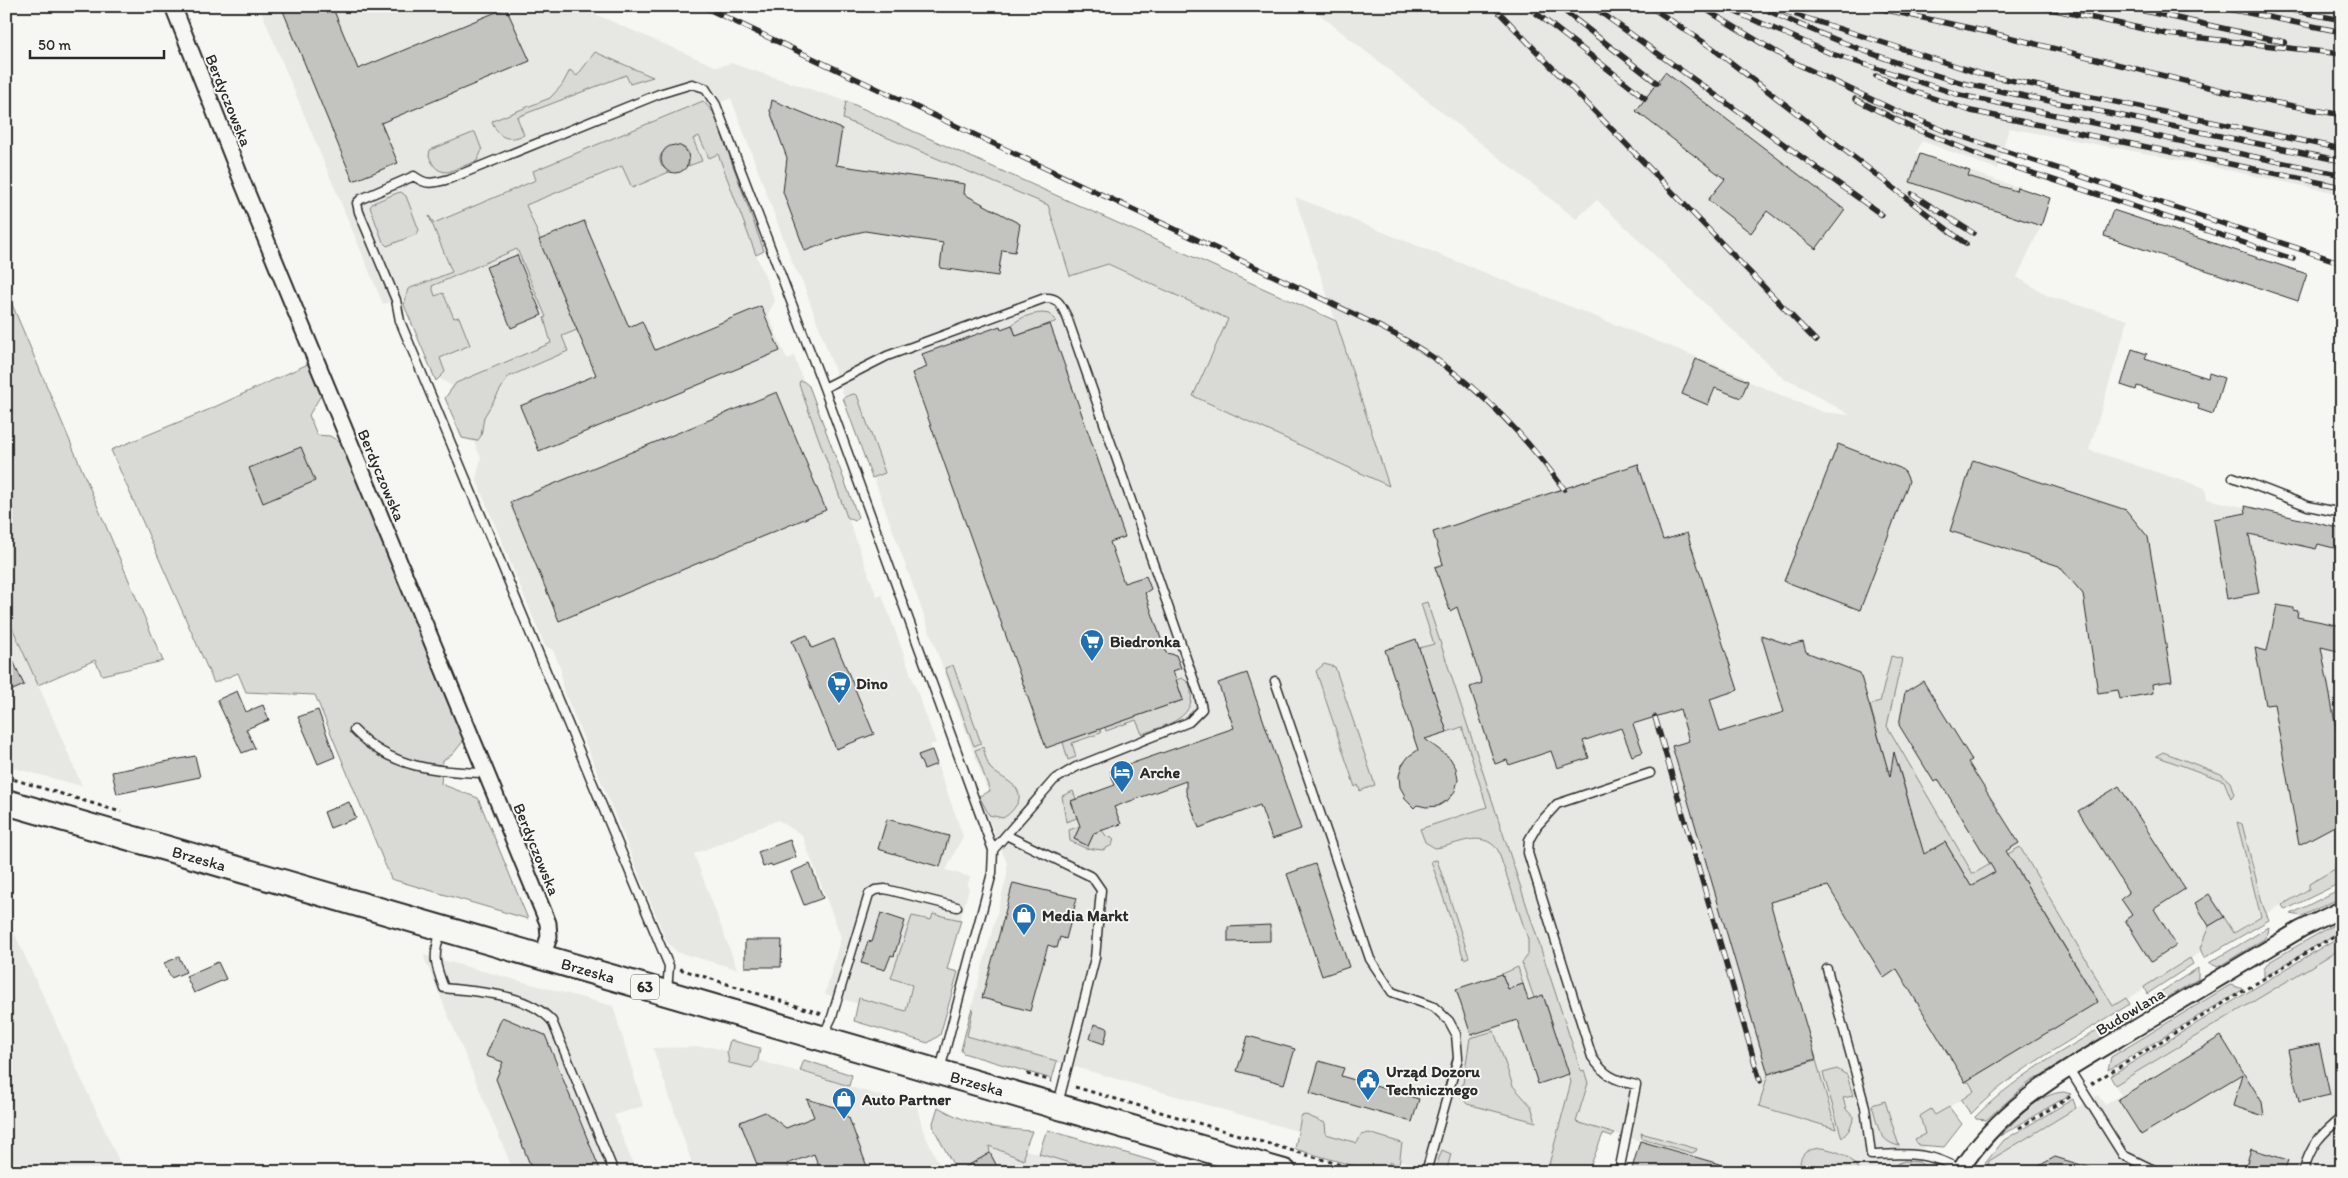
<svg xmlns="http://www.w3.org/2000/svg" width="2348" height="1178" font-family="Itim,sans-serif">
<rect width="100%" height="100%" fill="#f6f6f2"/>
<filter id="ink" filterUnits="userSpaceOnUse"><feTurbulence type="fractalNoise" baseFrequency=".02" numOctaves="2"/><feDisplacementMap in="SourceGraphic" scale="10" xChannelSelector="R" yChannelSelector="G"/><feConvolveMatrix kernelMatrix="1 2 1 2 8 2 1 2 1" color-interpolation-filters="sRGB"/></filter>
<g filter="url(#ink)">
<path fill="#e7e7e3" d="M259 6H576L717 67 731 63 846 101 844 119 1048 205 1070 276 1107 264 1228 319 1389 485 1295 197 1742 375 1748 381 1785 397 1823 412 1850 415 1794 382 1785 380 1597 200 1576 219 1309 6H2342V194L2160 156 2009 128 1997 169 1922 141 1916 153 2050 198 2041 226 2017 277 2048 296 2128 320 2089 450 2205 488 2207 499 2342 529V869L2201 952 2114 1008 1932 1117 1917 1172H1631L1640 1141 1602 1130 1585 1172H1439L964 1035 1007 876V863L979 796 988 792 803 283 792 262 731 98 707 108 758 249 756 255 775 301 768 314 787 360 794 356 851 514 849 521 877 597 882 595 936 743 930 745 932 750 919 755 924 769 937 764 963 836 946 870 970 877 967 887 969 888 932 1025 825 994 841 937 802 835 778 820 694 854 737 969 677 952 667 942 562 686 561 670 553 650 545 646 476 479 481 458 474 442 462 438 445 398 452 386 439 378 405 298 383 304Z
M6 614 45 700 82 786 6 766Z
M6 915 124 1172H6Z
M2342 948V1172H1986L1988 1161 2098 1095 2105 1105 2121 1095 2115 1085Z
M423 955 613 1006 643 1106 614 1115 636 1172H514Z
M712 1047 913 1105 917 1107 923 1131 943 1172H695L653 1048Z
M933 1123 1043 1155 1100 1172H957L934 1129Z"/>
<path fill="#d9d9d5" stroke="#828280" d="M595 52 653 77 630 84 626 75 517 117 524 135C507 142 498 138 492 121L550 98 562 85 570 70 577 76Z
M703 101 714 113 764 251 756 255 718 154 709 158 699 136 693 139 702 161 688 166C699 129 637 151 669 172L632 188 622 166 526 205 577 330 562 336 568 351 508 377 484 417 481 436 477 441 462 438 445 398 456 383 551 343 544 318 546 317 517 249 432 286 435 296 443 293 454 318 459 317 470 345 440 358 445 372 436 381 404 305 408 289 452 272 429 216 434 223 536 180 533 171Z
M846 101 1336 321 1389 486 1193 396 1228 319 1108 264 1070 276 1048 205 843 119Z
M475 132 482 150 477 161 448 172C436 172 433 165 429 156L430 150Z
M397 193 401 192 406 196 419 230 417 234 387 246 383 242 370 207 373 203Z
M6 290 163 661 102 675 95 660 38 685 6 614Z
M1042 313 1050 314 1057 321 1016 336 1012 325C1020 317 1031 314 1042 313Z
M308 364 321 395 309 415 317 435 330 436 341 443 464 740 453 754 443 760 441 784 478 798 528 919 391 879 315 695 246 692 238 673 214 683 111 450 208 410Z
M803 381 809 386 858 517 855 521 847 517 799 384 800 381Z
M853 394 857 395 885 473 872 478 843 398Z
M1427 602 1581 1071 1584 1070 1588 1083 1576 1122 1615 1134 1612 1137 1603 1134 1588 1172H1547L1571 1082 1543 995 1534 998 1522 963 1528 955V939L1498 850C1481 828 1457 846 1435 848L1425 842 1420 829 1487 807 1462 727 1447 732 1419 648 1434 644 1421 604Z
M1891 656 1902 659 1887 726 1973 874 2020 847 2113 1006 2126 998 2130 1004C2076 1038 2015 1068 1971 1114L1961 1100 1974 1091 1969 1082H1965L2098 1001 2013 862 1971 886 1945 842 1913 861 1887 851 1918 833 1899 768 1888 771 1870 705 1880 702Z
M1324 664 1335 667 1375 785 1360 791 1358 785 1355 787 1316 671Z
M953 665 981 743 974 746 945 668Z
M1182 678 1189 683C1201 718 1166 725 1142 734L1136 720 1106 731 1105 727 1183 700 1176 680Z
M1100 729 1101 733 1072 743 1076 757 1068 760 1063 742Z
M983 747C985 754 987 764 991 769 1001 779 1027 786 1017 804 1013 810 1010 814 1003 818L989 815 979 796 990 791 975 750Z
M2163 752 2221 774 2230 782 2234 794 2231 798 2224 781 2156 756Z
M1073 791 1076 799 1071 801 1077 818 1066 822 1062 796Z
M2237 822 2242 824 2263 906 2269 920 2204 958 2200 948 2209 926 2224 917 2234 933 2261 917Z
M1080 826 1074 839 1088 846 1094 833 1102 830 1106 836 1114 839 1112 845 1103 850 1085 848 1070 841 1069 830Z
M1437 860 1469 957 1464 959 1431 861Z
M2342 865V882L2285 910 2282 905 2309 889V884Z
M2342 888V897L2302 916 2291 914Z
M933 914 961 920 947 969 958 972 940 1035 928 1043 854 1021 859 998 906 1011 912 985 891 978 912 916 931 920Z
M2342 920V930L2264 977V969L2269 962Z
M2269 927 2268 933 2264 939 2218 967 2209 963Z
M2342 935V948L2115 1085 2110 1076Z
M2190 958 2193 964 2147 994 2144 987Z
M1518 967 1523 984 1508 989 1502 974Z
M2198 968V979L2163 1000 2151 998Z
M2230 985 2244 989 2108 1070 2111 1057Z
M2135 1008 2130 1020 2027 1084 1986 1120 1976 1119 1975 1117C2021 1071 2080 1041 2135 1008Z
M973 1009 967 1036 1057 1061 1052 1079 963 1053 961 1050 971 1011Z
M1494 1031 1513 1086 1531 1106 1536 1122 1467 1104 1461 1096 1470 1038Z
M730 1040 760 1048 758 1060 752 1068 729 1063 727 1051Z
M804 1060 852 1075 849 1086 800 1071Z
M1816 1060 1836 1129 1759 1106 1768 1074Z
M1837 1069 1847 1075 1853 1096 1843 1098 1846 1109 1854 1118 1849 1130 1842 1138 1823 1073Z
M2064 1092 2071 1094 2000 1136C2017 1119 2039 1093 2064 1092Z
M2073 1099 2076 1108 1989 1161 1986 1172H1978L2004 1140Z
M1885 1101 1899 1146C1877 1141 1878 1124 1872 1105Z
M938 1107C971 1126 994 1128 1032 1131L1025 1149 1024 1160 989 1146 990 1153 964 1168 966 1172H957L934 1129 933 1123Z
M1949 1107 1962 1124 1944 1147 1918 1145 1915 1139 1925 1134 1920 1116 1931 1109 1935 1115Z
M1306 1115 1325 1123 1326 1134 1357 1143 1361 1135 1369 1133 1402 1143 1399 1165 1389 1162V1165L1406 1170 1405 1172H1375L1295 1149 1301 1116Z
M1048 1130 1190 1172H1100L1043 1155 1039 1154 1045 1135Z
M1641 1133 1697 1149 1696 1151 1692 1153 1642 1139Z
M1822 1148C1838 1151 1853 1156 1859 1172H1806L1800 1163C1802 1150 1811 1149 1822 1148Z
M1442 1150 1451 1154 1447 1169 1457 1172H1434Z
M1904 1161 1919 1162 1929 1169 1928 1172H1890L1893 1166Z"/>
<path fill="#c3c3c0" stroke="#2b2b2b" d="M281 6H332L358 69 506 8 530 61 381 123 398 163 353 181Z
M1665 72 1845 210 1816 249 1767 211 1751 233 1708 200 1725 179 1636 111Z
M772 100 842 129 836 165 965 184 964 194 1020 224 1015 252 1002 250 998 276 940 268 943 243 865 231 847 235 805 251 783 192 787 158 770 111Z
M661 159a14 14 0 1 1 28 0a14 14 0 1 1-28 0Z
M1920 154 1970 171 1968 176 2016 191 2017 187 2050 198 2041 226 1910 182Z
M2113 210 2307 274 2298 301 2104 236Z
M584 221 629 327 642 321 655 350 761 306 780 351 539 451 520 406 596 375 539 240Z
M517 255 542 315 511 328 486 267Z
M1050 324 1125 537 1110 542 1124 583 1146 576 1151 589 1145 593 1166 653 1176 655 1181 668 1173 671 1183 700 1046 748 912 373 927 367 922 354 1000 326 1001 329 1012 325 1016 336Z
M2132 349 2147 354 2145 358 2208 378 2209 373 2224 378 2213 414 2198 409 2199 405 2137 386 2136 390 2121 385Z
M1696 359 1748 381 1741 398 1715 388 1708 405 1682 394Z
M777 392 826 510 559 621 510 502Z
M1838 444 1900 468 1905 472 1909 481 1860 610 1784 581Z
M301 447 315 481 263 503 249 468Z
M1973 460 2126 510 2148 537 2172 681 2152 684 2153 693 2120 699 2118 690 2098 693 2083 594 2059 566 1950 531Z
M1638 464 1663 540 1687 533 1738 690 1710 699 1720 732 1784 712 1761 635 1790 645 1803 642 1806 652 1860 673 1890 777 1894 752 1924 854 1945 842 1971 886 1995 872 1939 780 1934 782 1899 725 1905 692 1923 681 1972 760 1968 762 2019 843 2006 851 2098 1002 1965 1082 1897 969 1884 978 1828 886 1770 902 1816 1059 1768 1074 1672 746 1689 741 1680 709 1633 724 1643 752 1632 756 1621 728 1583 741 1589 758 1557 768 1551 751 1509 765 1507 760 1495 764 1470 687 1482 683 1457 607 1450 611 1435 567 1443 564 1433 532Z
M2245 506 2342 529V550L2318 544 2316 549 2249 534 2259 593 2227 599 2214 519 2246 513Z
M2277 605 2293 608V610L2298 611 2297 617 2342 626V652L2321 647 2342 760V822L2299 845 2274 704 2266 705 2255 648 2267 651Z
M807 635 812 648 834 639 874 734 836 749 792 641Z
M1416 639 1447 732 1425 739 1450 758 1456 768 1458 780 1455 791 1448 800 1438 806 1426 807 1417 805 1414 808 1404 798 1405 796 1400 787 1399 776 1402 765 1409 756 1418 750 1385 650Z
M6 645 24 685 6 693Z
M1247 673 1301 829 1272 839 1260 805 1199 828 1186 792V781L1114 807 1121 824 1094 833 1088 846 1074 839 1080 826 1071 801 1115 785 1110 771 1234 728 1218 683Z
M237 691 246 712 263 705 269 720 246 729 255 748 242 753 217 700Z
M318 710 335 757 318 764 298 717Z
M932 750 937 764 924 769 918 755Z
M195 756 200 777 117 794 112 772Z
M2119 786 2185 889 2154 909 2176 945 2151 962 2125 920 2132 915 2121 899 2129 893 2078 811Z
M349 802 356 818 330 828 324 812Z
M887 819 949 836 940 867 878 849Z
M790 840 796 857 772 866 771 864 763 867 758 852Z
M810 864 823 898 804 905 791 872Z
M1315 864 1349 967 1322 976 1287 874Z
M1013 883 1077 898 1066 939 1060 937 1057 948 1048 945 1030 1011 982 998Z
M2209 894 2224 917 2209 926 2195 903Z
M881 913 905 921 894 956 891 955 885 970 861 963 868 941 872 942Z
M1270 925V941L1228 942V927Z
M745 940H782L781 967H745Z
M179 957 186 972 171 978 164 963Z
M218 962 226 979 194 993 186 976Z
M1502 974 1508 989 1523 984 1528 1000 1543 995 1569 1074 1538 1084 1517 1020 1471 1035 1456 989Z
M502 1017 545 1035 601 1172H533L496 1079 503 1062 486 1056Z
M1094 1024 1108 1028 1104 1044 1090 1039Z
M1248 1036 1295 1049 1284 1084 1237 1071Z
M2221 1036 2262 1102 2264 1116 2233 1106 2242 1074 2141 1135 2118 1099Z
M2319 1044 2330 1095 2299 1102 2288 1050Z
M1319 1061 1344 1068 1341 1076 1419 1099 1412 1122 1310 1093Z
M807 1099 837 1108 849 1118 869 1172H821L814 1154 787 1164 790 1172H760L740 1122 765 1112 786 1128 814 1117Z
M1640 1141 1733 1168V1172H1631Z
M2251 1149 2288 1160 2284 1172H2246L2248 1166H2246Z
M990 1153 1000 1172H957Z
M2055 1157 2091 1168 2090 1172H2028Z"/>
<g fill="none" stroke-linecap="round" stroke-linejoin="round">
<g stroke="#2b2b2b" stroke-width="11">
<path id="service" d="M824 388 887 356 1045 298C1059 297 1061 306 1067 317L1199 695 1202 709 1189 722 1076 767 1054 780 993 850
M2233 477 2308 506 2342 513
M1275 681 1370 959 1392 992 1434 1007 1449 1021 1456 1034 1458 1058 1426 1172
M354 730C390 768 437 772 487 773
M1006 835 1092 877 1101 890 1095 958 1058 1104
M441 930C433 957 434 962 444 988 478 992 527 993 552 1021L614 1172
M1827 969 1865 1107 1871 1155C1905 1154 1930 1151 1960 1170
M667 991 669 966 400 321 396 300 359 212 357 203 361 199 414 176C427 186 434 183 449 179L659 94 692 84 705 88 716 105 824 388 993 850 992 873 940 1070
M823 1036 832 1017 869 894 875 890 885 889 957 907
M2069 1069 2123 1155 2158 1172
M1619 1172 1636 1085C1614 1080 1605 1076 1592 1057L1528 853 1529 840 1537 826 1557 804 1650 773
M2303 1172C2311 1144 2320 1135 2342 1117"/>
</g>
<g stroke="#2b2b2b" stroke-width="19">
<path id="minor" d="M173 6 244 186 548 923 549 937 542 957
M1959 1172C2003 1101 2072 1067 2141 1025 2194 993 2247 961 2301 929L2342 909"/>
</g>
<g stroke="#2b2b2b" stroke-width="28">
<path id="primary" d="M6 802 1284 1172"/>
</g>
<path stroke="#2b2b2b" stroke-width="3" stroke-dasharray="4 4" stroke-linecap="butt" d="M6 777 121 812
M680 969 822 1014
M1027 1074 1052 1081
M2091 1084 2342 931
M1075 1087 1365 1172
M2019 1128 2073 1095"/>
<use href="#service" stroke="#f6f6f2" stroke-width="8"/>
<use href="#minor" stroke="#f6f6f2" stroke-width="15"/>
<use href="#primary" stroke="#f6f6f2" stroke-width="24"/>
<g stroke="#2b2b2b" stroke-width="5.5">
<path id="rail" d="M702 6 1329 302C1355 315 1382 327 1407 341 1471 378 1521 430 1564 489
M1493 6 1816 341
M1527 6 1645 98
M1558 6 1657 83
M1592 6 1882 215
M1649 6 1711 47 1966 244
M1700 6 1791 61 1894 110 1945 131 2342 263
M1722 6 1832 54 1960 95 2342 175
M1758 6C1825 37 1894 64 1966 84L2342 161
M1868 6 1988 32 2261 100 2342 115
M2037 6 2167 34 2342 54
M2122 6 2285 42
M2214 6 2342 32
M2270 6 2342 20
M1784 11 1981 74 2342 149
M1876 76 1912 91 1971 111 2342 187
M1855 99 1911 127 1984 157 2293 259
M1912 194 1973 233
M1655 717 1760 1081"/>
</g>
<use href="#rail" stroke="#f6f6f2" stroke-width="4" stroke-dasharray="11" stroke-linecap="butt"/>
</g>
</g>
<defs>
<g id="supermarket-pin" transform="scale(1.25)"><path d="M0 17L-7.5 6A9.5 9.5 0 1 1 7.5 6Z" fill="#1f6fb2" stroke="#f6f6f2"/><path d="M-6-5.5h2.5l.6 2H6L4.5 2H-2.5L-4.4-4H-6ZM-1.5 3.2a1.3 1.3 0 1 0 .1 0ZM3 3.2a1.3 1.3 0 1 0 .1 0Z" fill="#fff"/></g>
<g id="hotel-pin" transform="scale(1.25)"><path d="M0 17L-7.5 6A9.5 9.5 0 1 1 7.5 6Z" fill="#1f6fb2" stroke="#f6f6f2"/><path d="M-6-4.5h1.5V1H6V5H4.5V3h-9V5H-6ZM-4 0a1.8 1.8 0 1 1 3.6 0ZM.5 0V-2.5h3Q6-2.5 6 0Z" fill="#fff"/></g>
<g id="shop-pin" transform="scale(1.25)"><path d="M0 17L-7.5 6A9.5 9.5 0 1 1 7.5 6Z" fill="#1f6fb2" stroke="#f6f6f2"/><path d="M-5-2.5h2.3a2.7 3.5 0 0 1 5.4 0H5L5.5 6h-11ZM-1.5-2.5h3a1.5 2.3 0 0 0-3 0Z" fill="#fff"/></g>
<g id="civic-pin" transform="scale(1.25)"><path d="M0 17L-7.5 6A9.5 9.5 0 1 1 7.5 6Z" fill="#1f6fb2" stroke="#f6f6f2"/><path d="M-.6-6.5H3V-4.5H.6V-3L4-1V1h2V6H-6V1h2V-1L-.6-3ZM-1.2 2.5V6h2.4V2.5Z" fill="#fff"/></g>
</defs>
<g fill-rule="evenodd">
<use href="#supermarket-pin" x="1092" y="641"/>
<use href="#supermarket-pin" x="839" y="683"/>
<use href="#hotel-pin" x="1122" y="772"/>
<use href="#shop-pin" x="1024" y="915"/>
<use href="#civic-pin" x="1368" y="1080"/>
<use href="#shop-pin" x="844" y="1099"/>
</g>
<g text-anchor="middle" stroke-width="4" stroke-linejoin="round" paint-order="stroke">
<rect fill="#f6f6f2" stroke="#686867" stroke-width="1" x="631" y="974.5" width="28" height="25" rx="4"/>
<g font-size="15" font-weight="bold" fill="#2b2b2b">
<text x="645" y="992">63</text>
</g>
<g font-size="16" fill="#2b2b2b" stroke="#f6f6f2">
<text transform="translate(229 100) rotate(68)" y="6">Berdyczowska</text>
<text transform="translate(382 475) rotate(67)" y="6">Berdyczowska</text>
<text transform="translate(537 849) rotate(68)" y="6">Berdyczowska</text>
<text transform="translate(199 858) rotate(16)" y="6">Brzeska</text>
<text transform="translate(588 970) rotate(16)" y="6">Brzeska</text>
<text transform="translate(2130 1011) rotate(-31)" y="6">Budowlana</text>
<text transform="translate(977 1083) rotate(16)" y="6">Brzeska</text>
</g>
<g font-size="16" font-weight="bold" fill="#2b2b2b" stroke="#f6f6f2" text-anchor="start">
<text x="1110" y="647">Biedronka</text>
<text x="856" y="689">Dino</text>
<text x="1140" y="778">Arche</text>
<text x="1042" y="921">Media Markt</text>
<text x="1386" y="1077">Urząd Dozoru<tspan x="1386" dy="18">Technicznego</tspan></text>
<text x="862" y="1105">Auto Partner</text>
</g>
</g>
<rect width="2348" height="1178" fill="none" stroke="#f6f6f2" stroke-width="25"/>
<rect x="12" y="12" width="2323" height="1153" fill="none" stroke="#2b2b2b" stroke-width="2" filter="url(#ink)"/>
<path d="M30 50v8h134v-8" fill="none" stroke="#2b2b2b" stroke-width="2.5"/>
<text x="38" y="50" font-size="15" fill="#2b2b2b" stroke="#f6f6f2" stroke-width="4" paint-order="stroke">50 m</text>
</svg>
